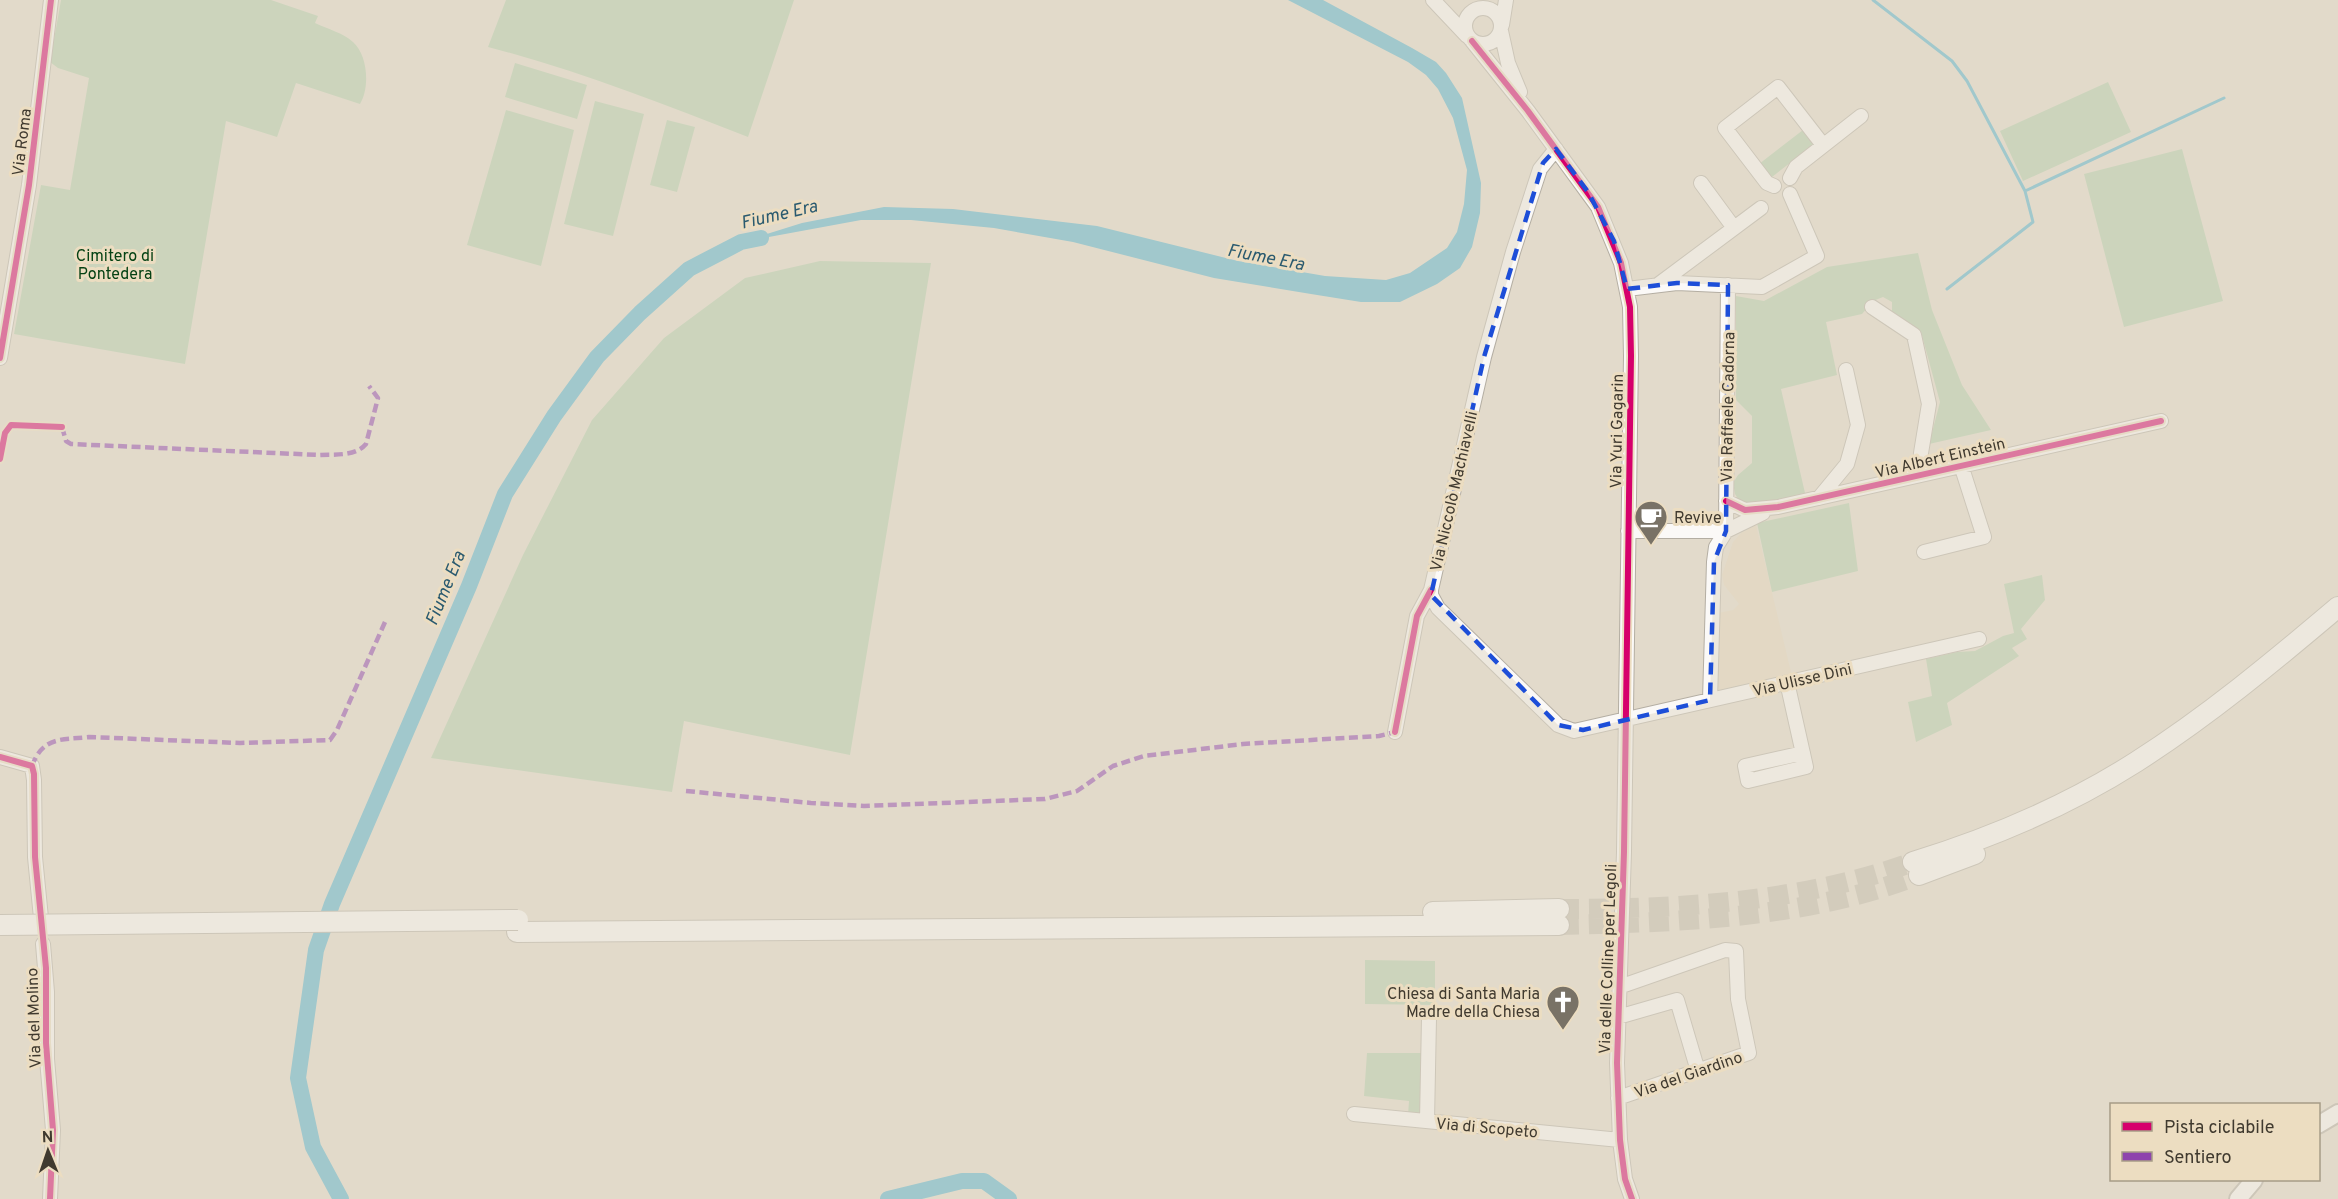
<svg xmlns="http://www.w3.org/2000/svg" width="2338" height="1199" font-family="Overpass,sans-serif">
<rect width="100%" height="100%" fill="#e2dacb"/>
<path fill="#e4d6bd" d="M1756 525 1792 676 1717 692 1718 613 1733 610 1739 604 1724 585 1722 575 1733 542 1741 533Z"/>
<path fill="#b2cdab" d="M61 0H271L318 16 315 23C328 29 343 33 353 42 368 55 370 88 360 104L296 83 277 137 226 121 185 364 14 334 41 185 70 190 89 78 58 68 50 62Z
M506 0H794L748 137C663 104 577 70 488 47Z
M515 63 587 85 577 119 505 97Z
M2108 82 2131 132 2023 181 2000 131Z
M595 101 644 114 613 236 564 224Z
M506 110 574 130 541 266 467 245Z
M667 120 695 127 677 192 650 185Z
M1803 130 1813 142V145L1772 177H1768L1759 164Z
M2182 149 2223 301 2124 327 2084 174Z
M1918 253 1932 310 1962 385 1991 430 1929 444 1940 402 1921 332 1892 313V302L1883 297 1873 301 1862 314 1826 322 1837 375 1781 389 1805 493 1755 506 1740 502 1735 494 1733 483 1738 475 1752 463V416L1736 400V296L1764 301 1827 267Z
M820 261 931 263 850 755 684 721 672 792 431 758 523 555 592 420 664 338 745 278Z
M1849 503 1858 571 1772 592 1757 523Z
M2042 575 2045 600 2021 629 2027 639 2012 648 2019 656 1947 703 1952 725 1916 742 1908 702 1932 696 1926 659 1957 652 1975 651 2003 636 2014 633 2004 584Z
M1365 960 1435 961V1005L1365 1004Z
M1367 1053H1423L1421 1113 1416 1115H1408L1409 1101 1364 1096Z"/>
<path fill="#52b1ce" d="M1288 0H1323L1412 48 1436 62 1446 73 1462 98 1481 183 1480 213 1472 247 1460 268 1437 284 1400 302H1361L1311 294 1214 278 1073 242 994 228 911 220H861L741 242 802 223 884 207 953 209 1097 226 1238 261 1325 276 1386 280 1410 273 1447 248 1457 232 1464 204 1467 170 1453 118 1438 89 1426 75 1408 62Z"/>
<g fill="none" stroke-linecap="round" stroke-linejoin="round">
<path stroke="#52b1ce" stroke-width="3" d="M1873 0 1952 61 1967 81 2025 191 2224 98
M1947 289 2033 222 2025 191"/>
<path stroke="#52b1ce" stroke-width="16" d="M341 1199 313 1147 298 1078 316 950 332 904 469 586 505 494 554 416 597 357 640 313 689 269 741 242 761 238
M888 1199 962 1181H984L1009 1199"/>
<path stroke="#c2baac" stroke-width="20" stroke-dasharray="20 10" stroke-linecap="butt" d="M1559 909C1678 909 1800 903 1913 862
M1559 925C1679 922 1806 919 1919 875"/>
<g stroke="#b4aea3" stroke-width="16">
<path id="minor" d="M1433 0 1467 36
M1465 26a18 18 0 1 1 36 0a18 18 0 1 1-36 0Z
M1502 25 1506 0
M1501 31 1508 63 1520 92
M1472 41 1528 111 1598 207 1621 263 1630 307 1631 356 1624 852 1617 1063 1620 1140 1625 1179 1632 1199
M1556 149 1540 169 1513 252 1484 357 1431 590V595L1438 608 1558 725 1574 731 1979 639
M1790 178 1796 167 1861 116
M1701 183 1734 228
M1774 186 1767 183 1725 128 1778 87 1823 145
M1659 284 1761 208
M1627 289 1677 283 1762 287 1817 256 1790 194
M1872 307 1914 335 1929 404 1921 453 1919 475
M0 358 29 185 51 0
M1819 498 1847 464 1858 425 1846 370
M1726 501 1745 510 1778 507 2161 421
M1628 531H1726L1763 513
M1924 552 1984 537 1961 465
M1787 682 1806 767 1748 781 1745 766 1803 753
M1710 700 1714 562 1716 547 1726 531 1728 285
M1395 732 1417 616 1431 590
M0 757 32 766 34 780 35 857 41 918
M43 944 47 992V1059L53 1130 50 1199
M1618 1017 1677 1000 1698 1071
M1618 1098 1749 1053 1738 999 1736 951 1725 950 1619 987
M1354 1114 1620 1140
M1427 1121 1429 1018"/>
</g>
<g stroke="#b4aea3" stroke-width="20">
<path id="major" d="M2318 1125 2338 1113
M2238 1199 2254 1180"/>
</g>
<g stroke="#b4aea3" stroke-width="22">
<path id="highway" d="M1913 862C1991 838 2067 806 2136 762 2208 716 2273 662 2338 607
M1919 875 1975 854
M1433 912 1559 909
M517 932 1559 925"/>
</g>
<use href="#minor" stroke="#fbf9f7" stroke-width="14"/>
<use href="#major" stroke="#fbf9f7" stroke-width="16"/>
<use href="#highway" stroke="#fbf9f7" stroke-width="20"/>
<g stroke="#b4aea3" stroke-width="22" stroke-linecap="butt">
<path id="highway-bridge" d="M0 925 518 920"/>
</g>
<use href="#highway-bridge" stroke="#fbf9f7" stroke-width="20"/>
<path stroke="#8e44ad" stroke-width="4.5" stroke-dasharray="9 4.5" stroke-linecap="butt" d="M62 427 66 441 71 444 319 455C334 454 355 457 366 444L378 398 369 386
M32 766C43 736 62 740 89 737L240 743 330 740 337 730 385 622
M686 791 811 803 864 806 1045 799 1077 791 1113 766 1144 756 1243 744 1379 736 1395 732"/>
<g stroke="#ecddc1" stroke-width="10">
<path id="cycleway" d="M1472 41 1528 111 1598 207 1621 263 1630 307 1631 356 1624 852 1617 1063 1620 1140 1625 1179 1632 1199
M0 358 29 185 51 0
M0 459 5 433 11 425 62 427
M1726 501 1745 510 1778 507 2161 421
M1395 732 1417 616 1431 590
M0 757 32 766 34 774 35 857 46 968V1043L53 1130 50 1199"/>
</g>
<use href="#cycleway" stroke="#d6006c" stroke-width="6"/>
</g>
<path d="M0 0H2338V1199H0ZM1556 149 1588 192 1614 241 1627 289 1677 283 1728 285 1726 531 1714 562 1710 700 1583 730 1558 725 1431 595 1484 357 1543 163Z" fill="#e2dacb" fill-opacity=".55" fill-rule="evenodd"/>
<path fill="none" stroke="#1d4ed8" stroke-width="4.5" stroke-dasharray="12 8" stroke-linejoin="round" d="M1556 149 1588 192 1614 241 1627 289 1677 283 1728 285 1726 531 1714 562 1710 700 1583 730 1558 725 1431 595 1484 357 1543 163Z"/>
<defs>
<g id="cafe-pin" transform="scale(1.725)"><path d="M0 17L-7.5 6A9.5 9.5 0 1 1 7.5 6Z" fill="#797266" stroke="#ecddc1"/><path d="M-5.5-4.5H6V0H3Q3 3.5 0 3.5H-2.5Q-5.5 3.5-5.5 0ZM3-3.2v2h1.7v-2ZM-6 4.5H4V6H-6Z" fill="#fff"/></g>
<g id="church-pin" transform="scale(1.725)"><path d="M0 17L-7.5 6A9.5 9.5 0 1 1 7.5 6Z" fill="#797266" stroke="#ecddc1"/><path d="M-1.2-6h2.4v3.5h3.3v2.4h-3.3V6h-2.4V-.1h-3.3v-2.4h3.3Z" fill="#fff"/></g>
</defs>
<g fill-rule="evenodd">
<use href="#cafe-pin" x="1651" y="517"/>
<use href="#church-pin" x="1563" y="1002"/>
</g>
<g text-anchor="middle" stroke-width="6" stroke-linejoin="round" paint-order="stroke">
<g font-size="16" fill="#403a2f" stroke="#ecddc1">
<text transform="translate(21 142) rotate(-83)" y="6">Via Roma</text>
<text transform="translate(1727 407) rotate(-89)" y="6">Via Raffaele Cadorna</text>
<text transform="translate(1616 431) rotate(-89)" y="6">Via Yuri Gagarin</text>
<text transform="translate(1940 457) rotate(-13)" y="6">Via Albert Einstein</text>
<text transform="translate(1453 491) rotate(-77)" y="6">Via Niccolò Machiavelli</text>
<text transform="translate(1802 679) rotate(-13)" y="6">Via Ulisse Dini</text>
<text transform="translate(1607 959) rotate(-88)" y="6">Via delle Colline per Legoli</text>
<text transform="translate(33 1018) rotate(-92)" y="6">Via del Molino</text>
<text transform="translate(1688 1074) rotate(-19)" y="6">Via del Giardino</text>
<text transform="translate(1487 1127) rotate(5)" y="6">Via di Scopeto</text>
</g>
<g font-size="16" fill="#054214" stroke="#ecddc1">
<text x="115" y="261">Cimitero di<tspan x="115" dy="18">Pontedera</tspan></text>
</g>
<g font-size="16" fill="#403a2f" stroke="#ecddc1" text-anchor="start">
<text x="1674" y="523">Revive</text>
<text x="1540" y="999" text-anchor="end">Chiesa di Santa Maria<tspan x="1540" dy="18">Madre della Chiesa</tspan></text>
</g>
<g font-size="18" font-style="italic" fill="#2a5a6f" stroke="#ecddc1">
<text transform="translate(779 214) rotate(-13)" y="6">Fiume Era</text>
<text transform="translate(1266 257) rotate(11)" y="6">Fiume Era</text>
<text transform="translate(445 588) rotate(-68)" y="6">Fiume Era</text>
</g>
</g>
<rect x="2110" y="1103" width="210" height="78" fill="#ecddc1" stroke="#a79c87" stroke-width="1.5"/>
<rect x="2122" y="1122" width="30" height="9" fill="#d6006c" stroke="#a79c87" stroke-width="1.5"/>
<text x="2164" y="1133" font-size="18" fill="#403a2f">Pista ciclabile</text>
<rect x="2122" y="1152" width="30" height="9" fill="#8e44ad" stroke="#a79c87" stroke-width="1.5"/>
<text x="2164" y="1163" font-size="18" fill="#403a2f">Sentiero</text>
<g transform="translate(48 1151) rotate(358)" stroke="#ecddc1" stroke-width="4.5" paint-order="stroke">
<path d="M0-4.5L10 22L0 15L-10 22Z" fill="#403a2f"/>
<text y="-9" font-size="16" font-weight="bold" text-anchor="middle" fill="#403a2f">N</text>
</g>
</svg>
